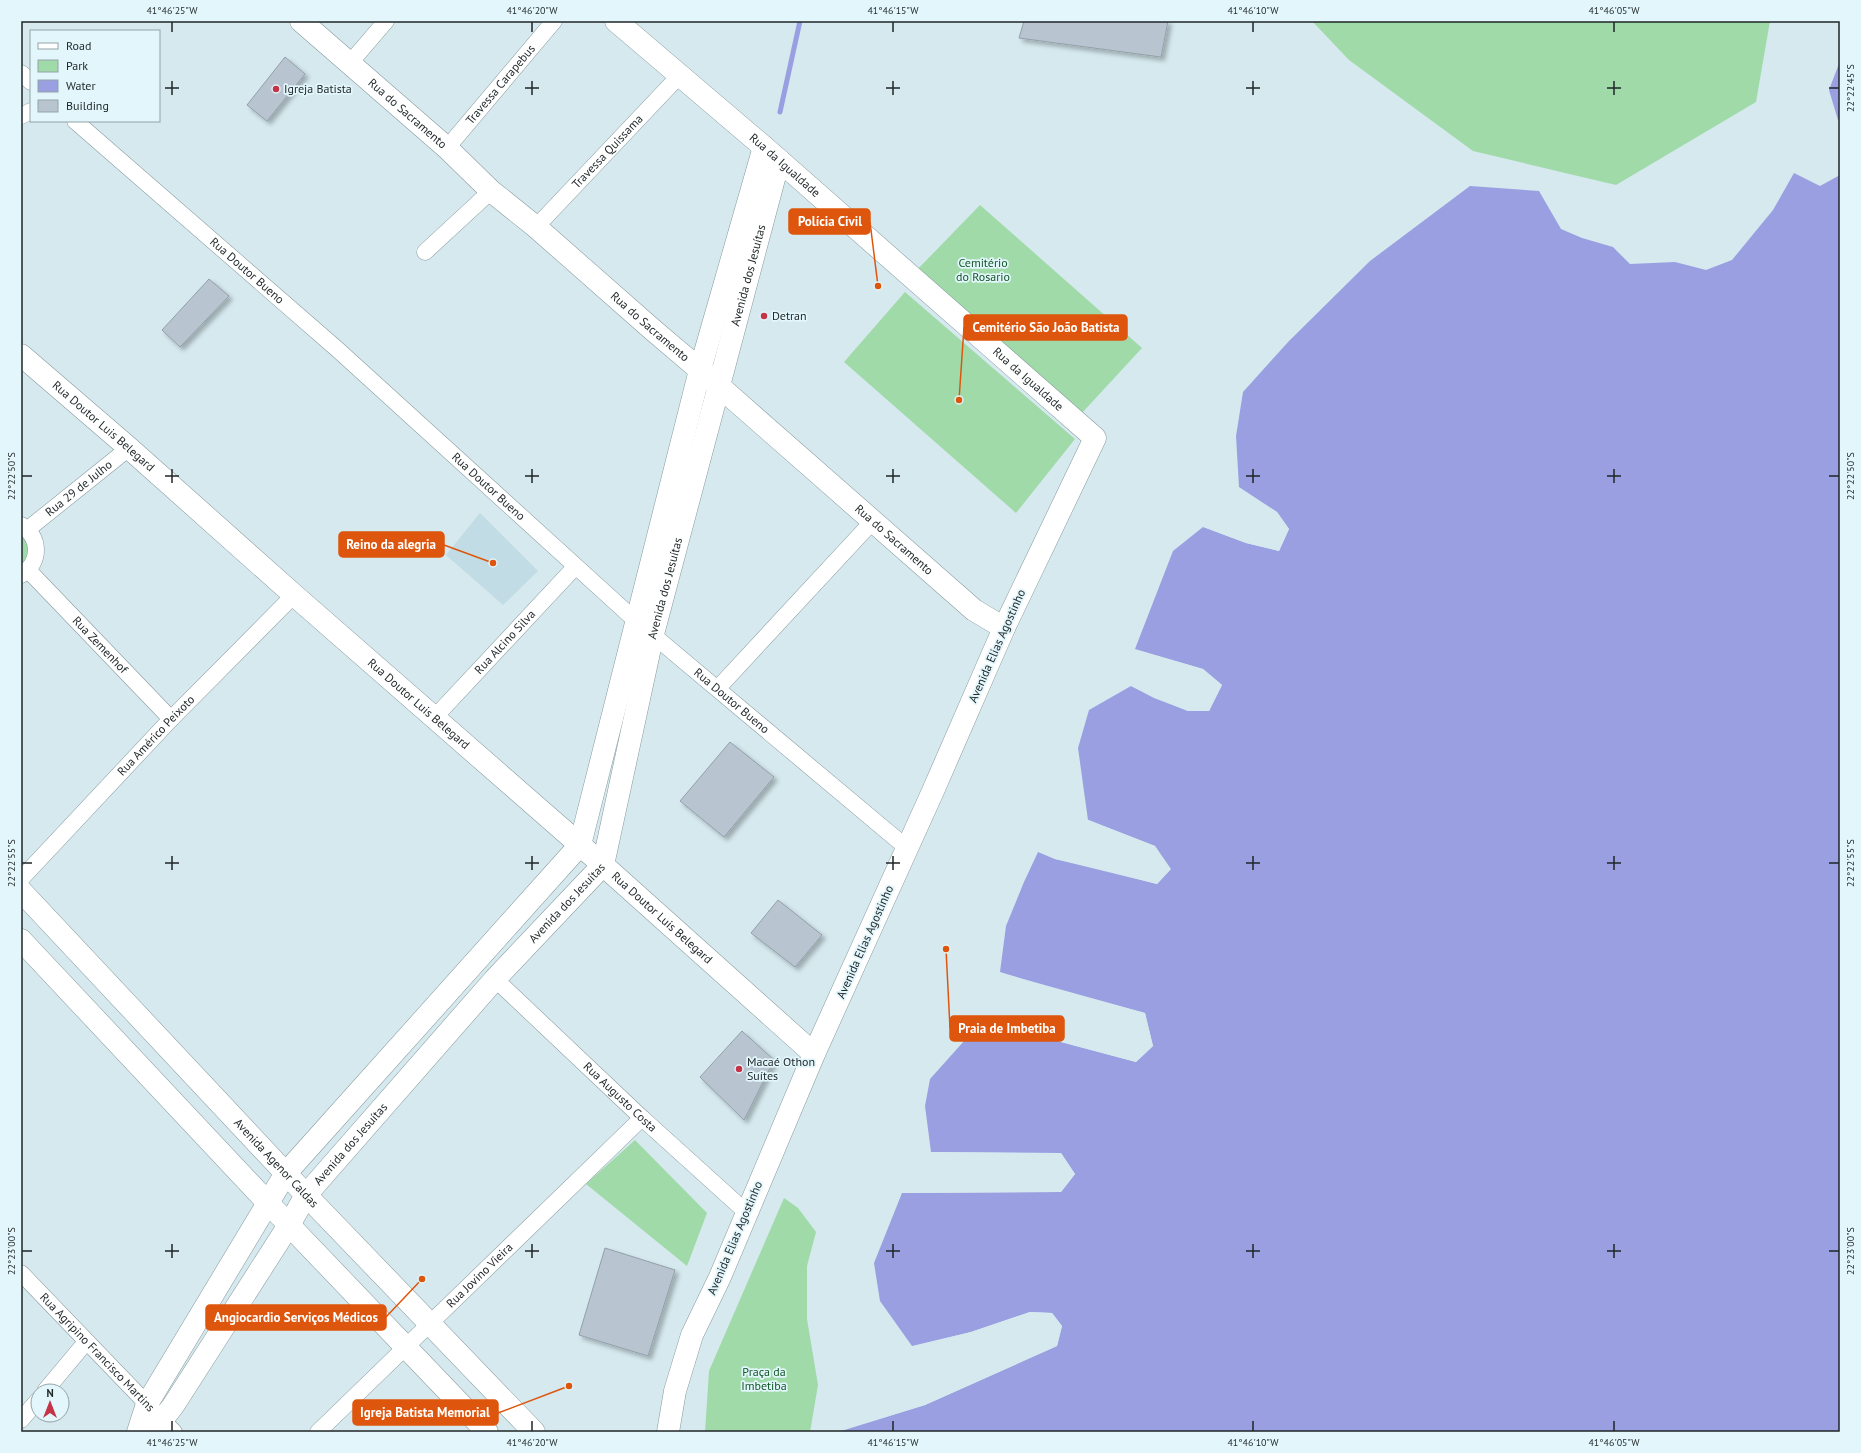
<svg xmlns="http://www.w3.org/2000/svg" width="1861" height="1453" font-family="'PT Sans',sans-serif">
<defs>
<filter id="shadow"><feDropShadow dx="3.5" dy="3.5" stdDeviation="2" flood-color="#0004"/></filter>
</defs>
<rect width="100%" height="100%" fill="#d5e9ee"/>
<path fill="#c1dce4" d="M480 513 538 571 503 605 446 555Z"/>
<path fill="#a0daa9" d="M1312 21H1770L1756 102 1616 185 1473 151 1349 60Z
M980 205 1142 348 1081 414 914 273Z
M905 292 1075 439 1016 513 844 362Z
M21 529 32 545 21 571Z
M635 1140 707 1213 687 1266 586 1184Z
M784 1198 798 1208 816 1232 807 1266V1319L818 1385 810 1432H705L709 1371Z"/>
<path fill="#999fe1" d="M1840 61V119L1838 120 1829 90Z
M1794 173 1820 186 1840 175V1432H838L925 1405 1057 1346 1062 1326 1052 1313 1030 1312 971 1332 912 1346 880 1301 874 1263 902 1193 1061 1192 1075 1174 1061 1153 931 1152 925 1106 930 1079 982 1021 1136 1062 1153 1046 1145 1013 1052 988 1000 972 1006 926 1024 882 1038 852 1055 859 1157 884 1170 870 1155 846 1088 820 1078 748 1089 710 1131 686 1188 711H1209L1222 685 1203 669 1135 649 1173 551 1203 527 1246 543 1279 551 1289 529 1277 512 1239 487 1236 436 1243 392 1289 341 1370 261 1470 186 1539 191 1561 229 1582 238 1613 247 1630 264 1675 262 1706 270 1732 260 1773 210Z"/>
<path fill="#d5e9ee" d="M1237 487 1277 512 1289 529 1279 551 1246 543 1201 526 1204 525 1246 541 1278 549 1287 529 1276 513Z
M1133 649 1203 669 1222 685 1209 711H1188L1154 698 1129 685H1132L1189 709H1208L1220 685 1202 671 1134 651Z
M1086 819 1155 846 1171 869 1157 884 1096 868 1055 859 1037 851 1039 850 1055 857 1157 882 1168 869 1154 847 1088 822Z
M998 972 1145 1013 1153 1046 1136 1062 982 1021 980 1019 1136 1060 1150 1045 1144 1014 1051 989Z
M929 1152 1061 1153 1075 1174 1061 1192 902 1193V1191H1060L1073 1173 1060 1155 931 1154Z
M1030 1312 1052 1313 1062 1326 1057 1346 925 1405 836 1432 837 1430 924 1403 1055 1345 1060 1326 1051 1315 1030 1314 971 1334 912 1348 910 1347 971 1332Z"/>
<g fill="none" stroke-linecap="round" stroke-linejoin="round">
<path stroke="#999fe1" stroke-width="5" d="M780 112 800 21"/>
</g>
<path fill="#b8c5d1" stroke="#939fab" filter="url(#shadow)" d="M1024 21H1168L1161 57 1019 38Z
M285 57 305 74 267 121 247 105Z
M209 279 229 296 180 347 162 330Z
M730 742 774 777 724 837 680 801Z
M778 900 822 935 795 967 751 933Z
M742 1031 774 1060 744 1120 700 1077Z
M605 1248 675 1270 648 1356 579 1335Z"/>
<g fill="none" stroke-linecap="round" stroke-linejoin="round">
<g stroke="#879a9e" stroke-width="17">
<g id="street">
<path d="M350 63 386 21"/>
<path d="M21 73 31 82"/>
<path d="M21 116 31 111"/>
<path id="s1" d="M75 121 337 349 635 620 907 848"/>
<path id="s2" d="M447 148 554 21"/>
<path id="s3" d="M536 227 680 75"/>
<path d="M425 252 491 191"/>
<path d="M21 525C41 538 41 562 21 575"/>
<path id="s4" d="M28 529 129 448"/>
<path id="s5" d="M28 570 171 719"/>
<path d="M718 688 873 521"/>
<path id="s6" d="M434 718 575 567"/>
<path id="s7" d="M21 879 171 719 294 595"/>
<path id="s8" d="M495 979 642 1118 746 1212"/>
<path id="s9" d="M21 1273 174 1432"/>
<path d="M45 1391 86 1342"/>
<path d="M21 1420 38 1400"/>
<path id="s10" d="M318 1432 642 1118"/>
</g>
</g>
<g stroke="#879a9e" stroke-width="23">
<g id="secondary">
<path id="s11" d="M301 21 447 148 491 191 536 227 653 330 719 386 974 610 1004 628"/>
<path id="s12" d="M616 21 764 147 1095 438 1004 628 933 791 814 1054 720 1277 692 1335 675 1391 668 1432"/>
<path id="s13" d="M21 355 129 448 294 595 603 865 814 1054"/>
<path id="s14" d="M21 891 306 1195 534 1432"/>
<path d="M21 940 268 1203 487 1432"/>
<path d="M138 1432 147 1404 286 1173 580 845 700 370 764 147"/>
<path id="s15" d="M140 1432 162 1420 173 1406 289 1225 306 1195 495 979 603 865 653 634 779 160"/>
</g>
</g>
<use href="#street" stroke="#fff" stroke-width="16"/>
<use href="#secondary" stroke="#fff" stroke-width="22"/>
</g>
<path fill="none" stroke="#1f2628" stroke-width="1.5" d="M172 22V32M532 22V32M893 22V32M1253 22V32M1614 22V32M172 81V95M532 81V95M893 81V95M1253 81V95M1614 81V95M165 88H179M525 88H539M886 88H900M1246 88H1260M1607 88H1621M1829 88H1839M172 469V483M532 469V483M893 469V483M1253 469V483M1614 469V483M22 476H32M165 476H179M525 476H539M886 476H900M1246 476H1260M1607 476H1621M1829 476H1839M172 856V870M532 856V870M893 856V870M1253 856V870M1614 856V870M22 863H32M165 863H179M525 863H539M886 863H900M1246 863H1260M1607 863H1621M1829 863H1839M172 1244V1258M532 1244V1258M893 1244V1258M1253 1244V1258M1614 1244V1258M22 1251H32M165 1251H179M525 1251H539M886 1251H900M1246 1251H1260M1607 1251H1621M1829 1251H1839M172 1421V1431M532 1421V1431M893 1421V1431M1253 1421V1431M1614 1421V1431"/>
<g fill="#c43347" stroke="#e2f6fb" stroke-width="1.5">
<circle cx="276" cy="89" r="4"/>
<circle cx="764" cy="316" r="4"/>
<circle cx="739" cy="1069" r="4"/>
</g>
<g text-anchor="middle" stroke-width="3.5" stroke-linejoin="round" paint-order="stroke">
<g font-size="12" fill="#1f2628" stroke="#e2f6fb">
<text dy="4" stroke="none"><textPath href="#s2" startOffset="83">Travessa Carapebus</textPath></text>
<text dy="4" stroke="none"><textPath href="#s11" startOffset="141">Rua do Sacramento</textPath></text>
<text dy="4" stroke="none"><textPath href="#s3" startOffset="104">Travessa Quissama</textPath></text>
<text dy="4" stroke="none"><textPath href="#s12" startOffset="222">Rua da Igualdade</textPath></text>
<text dy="4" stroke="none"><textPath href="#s1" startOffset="228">Rua Doutor Bueno</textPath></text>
<text dy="4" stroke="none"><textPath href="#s15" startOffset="1344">Avenida dos Jesuítas</textPath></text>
<text dy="4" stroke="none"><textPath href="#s11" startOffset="464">Rua do Sacramento</textPath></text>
<text dy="4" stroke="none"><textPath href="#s12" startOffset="546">Rua da Igualdade</textPath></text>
<text dy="4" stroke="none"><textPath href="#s13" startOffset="109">Rua Doutor Luis Belegard</textPath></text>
<text dy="4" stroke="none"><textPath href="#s1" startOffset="552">Rua Doutor Bueno</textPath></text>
<text dy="4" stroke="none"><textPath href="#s4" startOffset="65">Rua 29 de Julho</textPath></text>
<text dy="4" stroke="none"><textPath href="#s11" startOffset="788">Rua do Sacramento</textPath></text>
<text dy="4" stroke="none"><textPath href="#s15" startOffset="1020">Avenida dos Jesuítas</textPath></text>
<text dy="4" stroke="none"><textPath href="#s6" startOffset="104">Rua Alcino Silva</textPath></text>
<text dy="4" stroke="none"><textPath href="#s5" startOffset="104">Rua Zemenhof</textPath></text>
<text transform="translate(997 646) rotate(-66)" y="4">Avenida Elias Agostinho</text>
<text dy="4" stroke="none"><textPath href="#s1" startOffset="876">Rua Doutor Bueno</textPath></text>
<text dy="4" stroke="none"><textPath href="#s13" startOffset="529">Rua Doutor Luis Belegard</textPath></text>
<text dy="4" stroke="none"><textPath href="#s7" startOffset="197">Rua Américo Peixoto</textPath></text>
<text dy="4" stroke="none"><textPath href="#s15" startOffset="684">Avenida dos Jesuítas</textPath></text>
<text dy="4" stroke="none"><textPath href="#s13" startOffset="853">Rua Doutor Luis Belegard</textPath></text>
<text transform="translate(865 942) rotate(-66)" y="4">Avenida Elias Agostinho</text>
<text dy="4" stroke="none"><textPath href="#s8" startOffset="172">Rua Augusto Costa</textPath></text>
<text dy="4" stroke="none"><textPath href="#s15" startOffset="360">Avenida dos Jesuítas</textPath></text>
<text dy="4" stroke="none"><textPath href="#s14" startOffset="373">Avenida Agenor Caldas</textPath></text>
<text transform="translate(735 1238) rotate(-67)" y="4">Avenida Elias Agostinho</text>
<text dy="4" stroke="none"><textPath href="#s10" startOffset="225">Rua Jovino Vieira</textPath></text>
<text dy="4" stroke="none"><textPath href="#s9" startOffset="110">Rua Agripino Francisco Martins</textPath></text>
</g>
<g font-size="12" fill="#1f2628" stroke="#e2f6fb" text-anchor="start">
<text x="284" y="93">Igreja Batista</text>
<text x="772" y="320">Detran</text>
<text x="747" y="1066">Macaé Othon<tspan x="747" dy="14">Suítes</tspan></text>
</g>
<g font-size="12" fill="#125626" stroke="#e2f6fb">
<text x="983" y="267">Cemitério<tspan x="983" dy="14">do Rosario</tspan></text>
<text x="764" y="1376">Praça da<tspan x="764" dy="14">Imbetiba</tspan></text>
</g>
</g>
<path fill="none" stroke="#de560d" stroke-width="1.5" d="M878 286L870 222M959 400L964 327M493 563L444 545M946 949L950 1028M422 1279L386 1317M569 1386L498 1413"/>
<g fill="#de560d" stroke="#e2f6fb" stroke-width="1.5">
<circle cx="878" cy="286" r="4"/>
<circle cx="959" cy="400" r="4"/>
<circle cx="493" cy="563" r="4"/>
<circle cx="946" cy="949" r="4"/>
<circle cx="422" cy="1279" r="4"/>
<circle cx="569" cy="1386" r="4"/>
</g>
<g fill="#de560d" stroke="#de560d" stroke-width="1.5">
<rect x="789" y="209" width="81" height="25" rx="4"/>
<rect x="964" y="315" width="163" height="25" rx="4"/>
<rect x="339" y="532" width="105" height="25" rx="4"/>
<rect x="950" y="1016" width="114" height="25" rx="4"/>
<rect x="206" y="1305" width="180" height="25" rx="4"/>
<rect x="353" y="1400" width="145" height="25" rx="4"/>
</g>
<g font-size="13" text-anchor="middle" font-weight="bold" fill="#fff">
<text x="830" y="226">Polícia Civil</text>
<text x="1046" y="332">Cemitério São João Batista</text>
<text x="391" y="549">Reino da alegria</text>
<text x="1007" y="1033">Praia de Imbetiba</text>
<text x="296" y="1322">Angiocardio Serviços Médicos</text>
<text x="425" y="1417">Igreja Batista Memorial</text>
</g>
<rect width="1861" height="1453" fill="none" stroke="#e2f6fb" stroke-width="44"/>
<rect x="30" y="30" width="130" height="92" fill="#e2f6fb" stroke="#94a3a7"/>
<rect x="38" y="43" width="20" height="6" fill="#ffffff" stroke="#94a3a7"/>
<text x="66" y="50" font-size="12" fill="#1f2628">Road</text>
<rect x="38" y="60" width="20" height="12" fill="#a0daa9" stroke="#94a3a7"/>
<text x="66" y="70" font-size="12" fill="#1f2628">Park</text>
<rect x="38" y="80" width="20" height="12" fill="#999fe1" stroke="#94a3a7"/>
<text x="66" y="90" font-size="12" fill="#1f2628">Water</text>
<rect x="38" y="100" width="20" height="12" fill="#b8c5d1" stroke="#94a3a7"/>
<text x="66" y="110" font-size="12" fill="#1f2628">Building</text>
<g transform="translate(50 1403)"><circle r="19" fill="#e2f6fb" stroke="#94a3a7"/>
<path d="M0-3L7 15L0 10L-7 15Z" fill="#c43347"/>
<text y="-6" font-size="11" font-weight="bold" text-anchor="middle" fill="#1f2628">N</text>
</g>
<rect x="22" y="22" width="1817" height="1409" fill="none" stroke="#1f2628" stroke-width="1.5"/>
<g font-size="10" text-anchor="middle" fill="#1f2628">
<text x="172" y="14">41°46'25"W</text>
<text x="532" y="14">41°46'20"W</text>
<text x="893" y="14">41°46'15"W</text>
<text x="1253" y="14">41°46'10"W</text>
<text x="1614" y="14">41°46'05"W</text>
<text transform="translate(1850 88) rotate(-90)" y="4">22°22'45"S</text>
<text transform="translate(11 476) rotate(-90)" y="4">22°22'50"S</text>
<text transform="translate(1850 476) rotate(-90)" y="4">22°22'50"S</text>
<text transform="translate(11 863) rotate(-90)" y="4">22°22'55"S</text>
<text transform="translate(1850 863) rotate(-90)" y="4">22°22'55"S</text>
<text transform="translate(11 1251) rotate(-90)" y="4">22°23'00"S</text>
<text transform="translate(1850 1251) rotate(-90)" y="4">22°23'00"S</text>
<text x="172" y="1446">41°46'25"W</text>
<text x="532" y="1446">41°46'20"W</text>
<text x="893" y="1446">41°46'15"W</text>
<text x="1253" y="1446">41°46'10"W</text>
<text x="1614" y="1446">41°46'05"W</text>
</g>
</svg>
